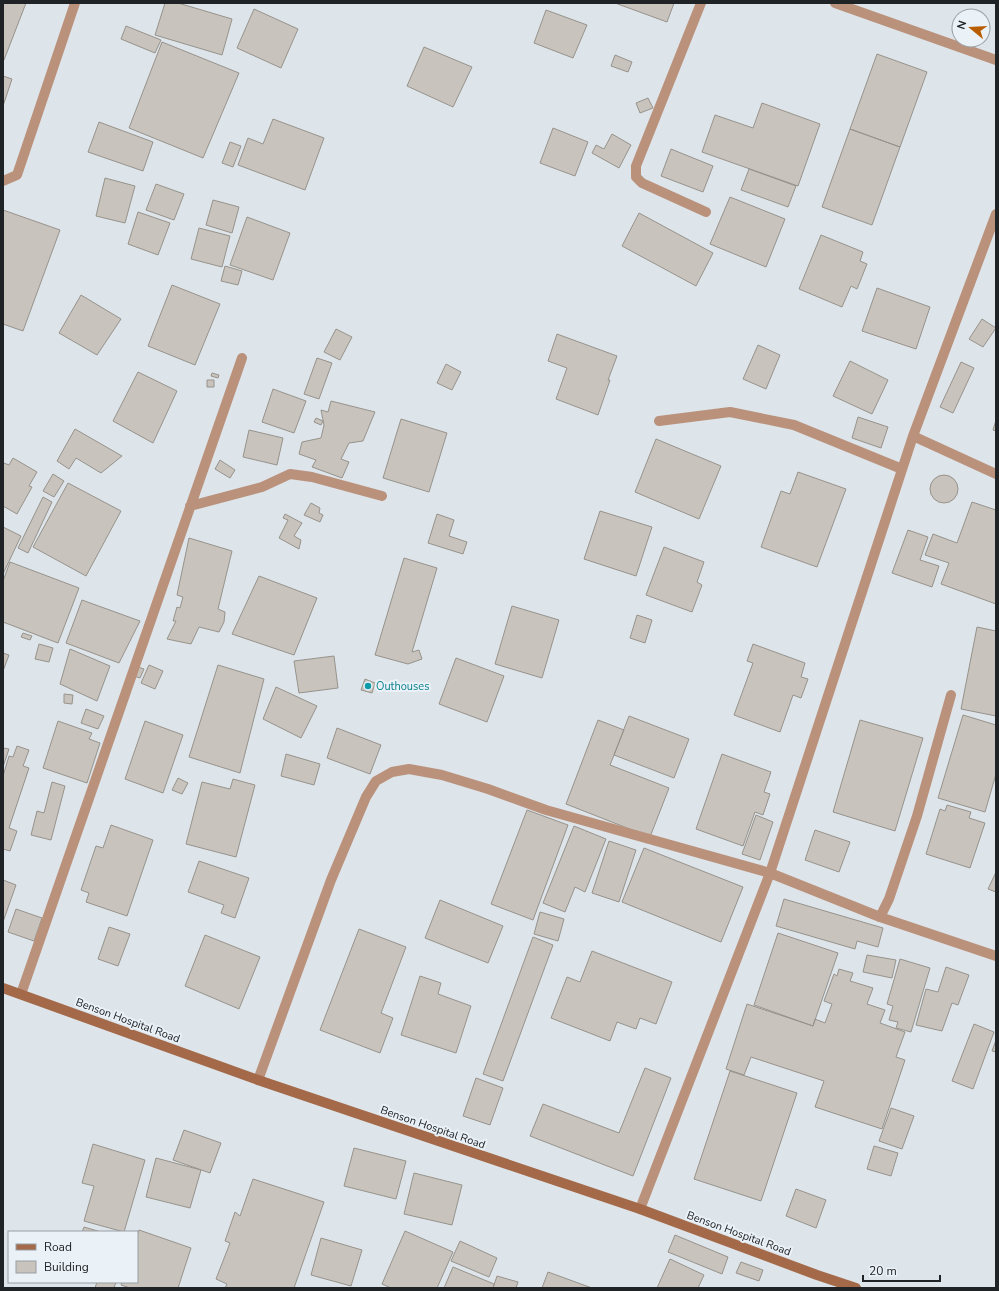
<svg xmlns="http://www.w3.org/2000/svg" width="999" height="1291" font-family="'Nunito Sans',sans-serif">
<rect width="100%" height="100%" fill="#dde4ea"/>
<path fill="#c8c3bc" stroke="#97938c" d="M3 3H26L4 60H3Z
M165 3H178L232 19 222 55 155 35Z
M615 3H674L667 22Z
M254 9 298 29 281 68 237 48Z
M546 10 587 25 573 58 534 43Z
M126 26 161 40 155 53 121 39Z
M162 42 239 73 203 158 129 128Z
M424 47 472 67 453 107 407 86Z
M877 54 927 72 900 147 850 129Z
M615 55 632 62 628 72 611 66Z
M3 76 12 79 3 106Z
M648 98 653 108 640 113 636 103Z
M762 103 820 124 798 186 702 152 715 115 753 128Z
M273 119 324 138 305 190 238 165 248 138 263 144Z
M99 122 153 142 143 171 88 152Z
M553 128 588 142 575 176 540 163Z
M850 129 900 147 872 225 822 207Z
M612 134 631 145 619 168 592 153 596 145 604 149Z
M230 142 241 146 233 167 222 163Z
M671 149 713 166 703 192 661 176Z
M749 169 796 186 788 207 741 190Z
M105 178 135 186 125 223 96 216Z
M156 184 184 194 174 220 146 210Z
M730 197 785 219 766 267 710 244Z
M213 200 239 207 232 233 206 225Z
M3 210 60 230 23 331 3 324Z
M138 212 170 223 158 255 128 244Z
M639 213 713 253 696 286 622 246Z
M247 217 290 233 273 280 230 265Z
M199 228 230 236 222 267 191 259Z
M821 235 863 252 860 261 867 264 857 289 851 286 842 307 799 289Z
M225 266 242 271 238 285 221 281Z
M172 285 220 304 195 365 148 346Z
M877 288 930 307 916 349 862 331Z
M81 295 121 319 97 355 59 333Z
M982 319 996 328 983 347 969 339Z
M336 329 352 337 340 360 324 352Z
M557 334 617 356 608 380H610L598 415 556 399 567 368 548 361Z
M758 345 780 355 766 389 743 379Z
M317 358 332 363 319 399 304 394Z
M850 361 888 380 872 414 833 396Z
M961 362 974 368 953 413 940 407Z
M446 364 461 372 452 390 437 383Z
M138 372 177 391 153 443 113 421Z
M212 373 219 375 218 378 211 376Z
M207 380H214V387H207Z
M273 389 306 401 294 433 262 422Z
M331 401 375 412 363 441 349 443 341 459 349 462 342 478 312 467 316 460 299 454 302 442 321 438 324 425 321 410 328 412Z
M858 417 888 427 881 448 852 438Z
M316 418 323 421 321 425 314 422Z
M401 419 447 433 429 492 383 478Z
M996 420V431L993 430Z
M75 429 122 456 101 473 76 458 69 469 57 461Z
M249 430 283 438 277 465 243 457Z
M656 439 721 466 699 519 635 492Z
M13 458 37 472 29 486 32 487 17 514 3 506V464L4 463 9 465Z
M220 460 235 470 230 478 215 469Z
M798 472 846 489 817 567 761 547 781 491 790 494Z
M53 474 64 481 54 497 43 491Z
M930 489a14 14 0 1 1 28 0a14 14 0 1 1-28 0Z
M68 483 121 511 86 576 33 547Z
M43 497 52 502 28 553 18 548Z
M972 502 996 510V604L941 584 949 563 925 555 933 534 957 543Z
M311 503 320 508 319 513 323 515 320 522 304 515Z
M600 511 652 527 636 576 584 559Z
M285 514 302 523 294 536 301 540 299 549 279 538 288 520 283 518Z
M437 514 454 520 449 536 467 542 463 554 428 543Z
M3 527 21 536 3 574Z
M908 530 928 537 920 560 939 566 932 587 892 573Z
M189 538 232 551 218 609 225 612 224 622 219 632 199 627 191 644 167 639 176 621H173L177 607 180 608 183 597 177 595Z
M664 547 704 562 697 582 702 585 692 612 646 595Z
M404 558 437 568 412 652 419 650 422 659 408 664 375 655Z
M10 562 79 588 58 643 3 622V581Z
M259 576 317 598 294 655 232 634Z
M82 600 140 621 119 663 66 643Z
M512 606 559 620 542 678 495 664Z
M637 615 652 620 645 643 630 638Z
M977 627 996 631V716L961 709Z
M23 633 32 636 30 640 21 637Z
M39 644 53 648 49 662 35 659Z
M753 644 805 663 801 677 808 679 801 698 793 695 780 732 734 715 753 663 747 661Z
M70 649 110 666 97 701 60 684Z
M3 653 9 655 3 671Z
M334 656 338 688 299 693 294 661Z
M456 658 504 676 487 722 439 704Z
M149 665 163 671 155 689 141 683Z
M218 665 264 679 240 773 189 757Z
M138 667 144 669 140 678 134 676Z
M365 679 375 683 372 693 361 690Z
M276 687 317 706 301 738 263 719Z
M64 694 73 695 72 704 64 703Z
M86 709 104 716 98 729 81 723Z
M963 715 996 725V774L985 812 938 798Z
M629 716 689 739 674 778 614 755Z
M598 720 624 730 610 765 669 788 650 837 566 804Z
M860 720 923 738 895 831 833 812Z
M58 721 92 733 89 739 100 743 87 783 43 768Z
M145 721 183 735 163 793 125 779Z
M337 728 381 745 370 774 327 758Z
M17 746 29 750 23 766 29 768 9 828 17 831 10 851 3 849V776L9 756 13 757Z
M3 748 9 749 3 767Z
M286 754 320 764 314 785 281 776Z
M722 754 771 772 764 792 770 794 763 815 755 812 743 846 696 829Z
M178 778 188 783 182 794 172 790Z
M233 779 255 785 236 857 186 844 202 782 230 789Z
M52 782 65 786 51 840 31 835 37 811 44 813Z
M947 805 971 812 969 818 985 823 970 868 926 854 940 809 945 811Z
M527 810 568 825 533 920 491 904Z
M756 815 773 822 760 860 742 854Z
M111 825 153 840 127 916 86 902 89 893 81 890 96 846 103 848Z
M574 826 606 839 585 892 575 887 565 912 543 903Z
M815 830 850 842 839 872 805 860Z
M609 841 636 850 619 902 592 893Z
M644 848 743 887 721 942 622 902Z
M199 861 249 878 235 918 221 913 224 905 188 892Z
M996 872V892L988 889Z
M3 880 16 885 3 922Z
M784 899 883 928 878 947 857 941 855 949 776 926Z
M440 900 503 926 488 963 425 938Z
M16 909 42 918 34 941 8 932Z
M540 912 564 919 558 941 534 934Z
M109 927 130 934 118 966 98 959Z
M359 929 406 947 381 1013 393 1018 380 1053 320 1030Z
M778 933 838 953 813 1026 754 1005Z
M205 935 260 957 239 1009 185 986Z
M533 937 553 945 503 1081 483 1074Z
M592 951 672 982 656 1024 640 1018 636 1029 617 1022 610 1041 551 1018 567 977 580 982Z
M867 955 896 960 892 978 863 972Z
M900 959 930 968 911 1032 896 1028 898 1022 889 1020 893 1006 887 1004Z
M946 967 969 975 958 1005 952 1003 942 1031 916 1025 926 989 938 992Z
M839 969 853 973 850 981 873 988 867 1004 885 1010 880 1023 905 1032 896 1057 905 1060 882 1129 815 1107 824 1081 751 1057 744 1075 726 1069 747 1004 813 1026 815 1019 825 1023 832 1004 824 1001 834 974 837 976Z
M420 976 441 983 438 994 471 1006 456 1053 401 1035Z
M974 1024 994 1032 973 1089 952 1081Z
M996 1040V1052L992 1051Z
M645 1068 671 1078 633 1176 530 1136 543 1104 619 1133Z
M730 1071 797 1093 761 1201 694 1179Z
M476 1078 503 1088 490 1125 463 1116Z
M891 1108 914 1116 902 1149 879 1141Z
M184 1130 221 1143 210 1173 173 1160Z
M93 1144 145 1160 124 1232 84 1221 94 1186 82 1183Z
M874 1146 898 1153 891 1176 867 1169Z
M354 1148 406 1161 396 1199 344 1186Z
M156 1158 201 1170 190 1208 146 1197Z
M414 1173 462 1185 452 1225 404 1214Z
M253 1179 324 1202 294 1288H225L227 1284 216 1279 230 1243 225 1241 235 1212 240 1216Z
M796 1189 826 1200 816 1228 786 1216Z
M84 1227 101 1232H82Z
M139 1230 191 1248 178 1288H130L121 1285 122 1282H137V1235Z
M405 1231 453 1252 437 1288H391L382 1284Z
M675 1235 728 1257 722 1274 668 1252Z
M321 1238 362 1250 351 1286 311 1275Z
M460 1241 497 1258 489 1277 451 1261Z
M670 1259 704 1275 698 1288H657Z
M741 1262 763 1270 759 1281 736 1273Z
M453 1267 494 1284 493 1288H444Z
M548 1272 592 1288H542Z
M497 1276 518 1282 516 1288H493Z
M97 1282H116L114 1288H95Z"/>
<g fill="none" stroke-linecap="round" stroke-linejoin="round">
<path stroke="#ba917b" stroke-width="10" d="M880 917 889 899 917 816 951 695"/>
<path stroke="#ba917b" stroke-width="10" d="M701 3 636 166V177L642 183 706 212
M835 3 996 60
M3 181 17 175 75 3
M996 214 913 436 996 474
M659 421 730 412 794 425 902 469
M190 506 262 487 290 474 312 477 382 496
M21 994 242 358
M258 1080 331 880 366 797 376 781 392 772 409 769 442 775 488 789 546 810 770 873 880 917 996 956
M640 1209 770 873 913 436"/>
<path stroke="#a36948" stroke-width="10" d="M3 988 258 1080 640 1209 817 1275 856 1288"/>
</g>
<circle fill="#0f9aa8" stroke="#eaf1f7" stroke-width="1.5" cx="368" cy="686" r="4"/>
<g text-anchor="middle" stroke-width="4" stroke-linejoin="round" paint-order="stroke">
<g font-size="11" fill="#0d838f" stroke="#eaf1f7" text-anchor="start">
<text x="376" y="690">Outhouses</text>
</g>
<g font-size="11" fill="#202325" stroke="#eaf1f7">
<text transform="translate(128 1020) rotate(20)" y="4">Benson Hospital Road</text>
<text transform="translate(433 1127) rotate(19)" y="4">Benson Hospital Road</text>
<text transform="translate(739 1233) rotate(20)" y="4">Benson Hospital Road</text>
</g>
</g>
<rect width="999" height="1291" fill="none" stroke="#202325" stroke-width="8"/>
<rect x="8" y="1231" width="130" height="52" fill="#eaf1f7" stroke="#999fa3"/>
<rect x="16" y="1244" width="20" height="6" fill="#a36948" stroke="#999fa3"/>
<text x="44" y="1251" font-size="12" fill="#202325">Road</text>
<rect x="16" y="1261" width="20" height="12" fill="#c8c3bc" stroke="#999fa3"/>
<text x="44" y="1271" font-size="12" fill="#202325">Building</text>
<g transform="translate(971 28) rotate(288)"><circle r="19" fill="#eaf1f7" stroke="#999fa3"/>
<path d="M0-3L7 15L0 10L-7 15Z" fill="#b85d01"/>
<text y="-6" font-size="11" font-weight="bold" text-anchor="middle" fill="#202325">N</text>
</g>
<path d="M863 1275v6h77v-6" fill="none" stroke="#202325" stroke-width="2"/>
<text x="869" y="1275" font-size="12" fill="#202325" stroke="#eaf1f7" stroke-width="3" paint-order="stroke">20 m</text>
</svg>
